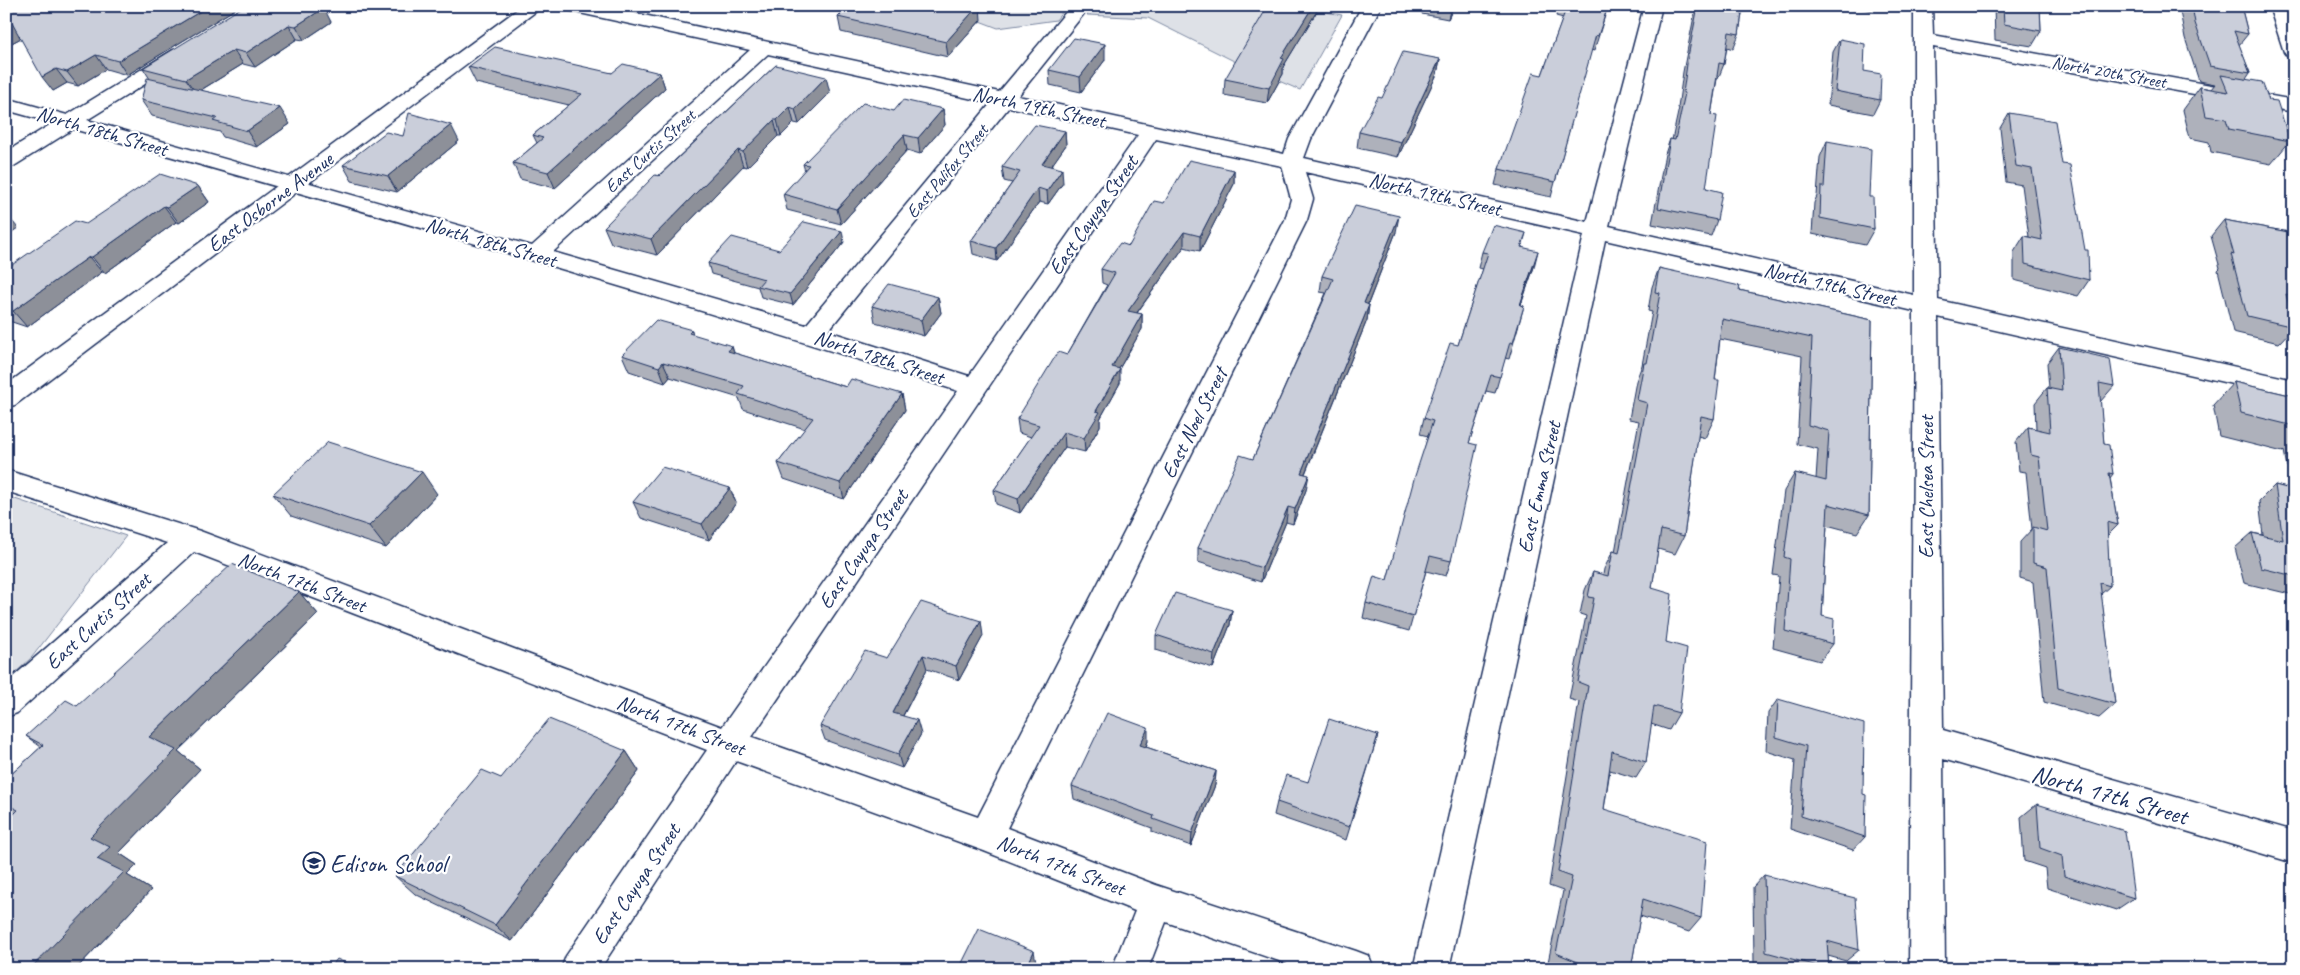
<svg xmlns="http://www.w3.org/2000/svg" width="2300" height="975" font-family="Caveat,sans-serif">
<rect width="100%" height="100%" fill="#fff"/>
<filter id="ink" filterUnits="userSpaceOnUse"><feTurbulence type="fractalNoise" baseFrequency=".02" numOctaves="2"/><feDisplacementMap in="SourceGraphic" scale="10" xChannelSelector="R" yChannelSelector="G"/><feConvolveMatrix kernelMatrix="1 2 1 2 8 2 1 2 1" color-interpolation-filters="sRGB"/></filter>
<g filter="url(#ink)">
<path fill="#dee1e7" stroke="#7c88a2" d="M966 6H1067L1056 20 998 28 969 17Z
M1094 6H1294L1342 15 1300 90 1246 67 1148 18 1087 15Z
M6 496 126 536 32 657 6 682Z"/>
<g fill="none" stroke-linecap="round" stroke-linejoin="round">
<g stroke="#1b2f5e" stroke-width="3">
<path id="minor" d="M566 6H602L999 92 1071 6H1090L1018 96 1284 154 1289 139 1362 6H1381L1311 139 1304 158 1587 222 1644 6H1662L1609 226 1914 295V6H1932L1933 35 2294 100V112L1933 47 1938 300 2294 380V398L1938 317 1943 730 2294 831V863L1943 759 1945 969H1909L1914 311 1605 240 1449 969H1413L1584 235 1305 172 1313 199 1307 220 1007 828 1156 885 1356 951 1369 956 1374 969H1302L1166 922 1148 969H1112L1135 911 984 851 736 761 600 969H561L566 956 707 750 194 552 17 713 6 717V683L167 543 6 491V470L200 531 722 727 958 391C665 297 369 212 73 129L14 166 6 167V152L53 123 6 110V98L67 115 173 50H187L190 54 187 58 87 120 532 246 750 50 575 12 568 10ZM768 54 991 103 806 325 553 252ZM1009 107 1138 135 969 376 828 331ZM1156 139 1282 166 1291 199 1285 220 978 817 752 737Z
M2269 6H2287L2294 24V58L2287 56 2284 52Z"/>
</g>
<g stroke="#1b2f5e" stroke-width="3">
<path id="tertiary" d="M522 6H543L15 405 6 407V385Z"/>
</g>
<use href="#minor" fill="#fff" fill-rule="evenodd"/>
<use href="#tertiary" fill="#fff" fill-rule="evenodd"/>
</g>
<path fill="#aeb1bb" stroke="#1b2f5e" d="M6 6H240L127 75 106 69 78 86 67 83 53 91 21 38 6 46Z
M1320 6 1283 67V74L1267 103 1224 95 1225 79Z
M1423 6H1454L1448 19 1422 14Z
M1546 6H1608L1594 51 1591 50 1551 197 1495 185 1499 169 1542 75 1563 18 1556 16 1558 9Z
M1696 6H1743L1739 34 1733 49 1727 47 1724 64 1718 79H1717L1711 115 1706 188 1717 220 1711 236 1652 224 1665 154 1670 139 1672 140 1679 108H1678L1683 72Z
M1849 6H1879L1878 8 1876 7 1874 11Z
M1994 6H2040L2041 31 2032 46 1995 40Z
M2179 6H2241L2248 34 2239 45 2250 73 2246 79 2269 100 2290 141 2271 164 2211 152 2209 142 2190 138 2183 110 2200 87 2211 89 2215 84 2199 81 2185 38Z
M321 7 331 22 304 40 297 39 255 67 243 64 201 90 290 124 257 147 223 137 220 132 152 116 141 100 150 79 143 68Z
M838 17 981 20 948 57 841 32Z
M1840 39 1864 71 1880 100 1873 114 1828 105 1833 52Z
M1440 59 1437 74 1398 157 1357 148 1359 132 1382 98Z
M1105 60 1081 92 1050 85 1049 70Z
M776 65 830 93 799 124 794 123 781 136H778L747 167 743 166 657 255 611 243 604 227Z
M468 67 612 73H660L665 88 555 188 520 179 513 163 537 143 533 135 569 105 476 83Z
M943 109 945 125 920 154 907 150 841 224 787 210 783 194 805 171 803 164 894 111Z
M2009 113 2062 164 2089 280 2078 296 2014 280V252L2024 236 2029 237 2022 185 2006 182 2000 128Z
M1065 131 1066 145 1051 166 1063 183 1048 204 1039 202 997 261 973 254 971 241 1012 183 1004 181 1002 167Z
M403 136 459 141 397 192 352 181 343 165Z
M1827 141 1869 197 1874 229 1865 245 1812 234 1814 203 1817 196 1820 157Z
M1234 170V184L1200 251 1184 247 1137 313 1142 314V329L1119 369 1120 383 1100 419V426L1085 452 1065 447 1020 513 996 504 994 490 1031 437 1019 433 1017 419 1067 355 1107 285 1102 283 1101 269 1129 246 1164 203Z
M198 186 209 202 179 223 176 222 105 273 102 272 27 327 6 320V269Z
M2224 220 2294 233V315L2291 314 2294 327 2279 343 2233 332 2218 270 2220 268 2211 236Z
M1396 232 1368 304 1369 305 1367 320 1305 474 1306 490 1293 524 1286 522 1261 582 1198 562V548L1253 459 1326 293 1320 292 1322 276Z
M1526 233 1522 247 1534 267 1521 305 1524 306 1509 359 1505 358 1495 393 1486 391 1469 443 1451 561 1446 576 1426 571 1409 631 1363 618 1366 603 1387 580 1428 436 1420 434 1424 418 1458 345 1483 269 1478 268 1482 252Z
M844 242 793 305 761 297 758 287 711 274 708 263Z
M1659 268 1739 290 1872 320 1869 515 1857 533 1827 525 1822 616 1833 644 1820 661 1773 648 1779 576 1773 575 1784 491 1795 473 1816 479 1818 449 1797 444 1802 356 1720 339 1715 380 1714 419 1705 438 1698 436 1684 536 1675 554 1658 549 1652 588 1666 642 1679 713 1669 730 1651 724 1646 762 1636 778 1610 770 1604 809 1701 918 1689 932 1640 916 1631 969H1552L1547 967 1563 891 1549 886 1579 702 1569 699 1586 616 1580 614 1585 590 1593 572 1603 575 1604 569 1613 551 1615 552 1639 421 1629 419 1636 381 1642 365 1652 312 1648 311 1652 287Z
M938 297 941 313 924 336 875 322 872 306Z
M692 330 693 335 734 353 846 387 902 394 905 410 844 499 784 479 778 463 805 429 743 409 739 398 670 377 665 383 629 371 622 355Z
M2059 347 2114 386 2100 402 2104 444 2113 474 2110 478 2118 525 2107 536 2110 586 2101 594 2115 704 2099 718 2044 702 2033 582 2020 578V542L2032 529 2026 472 2019 471 2016 442 2028 427 2036 429 2035 403 2047 388H2049L2047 363Z
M2234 382 2294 396V469L2287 467 2284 451 2283 452 2219 436 2213 405Z
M2275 485 2294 490V595L2244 583 2235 548 2252 533 2263 535 2259 501Z
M730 488 736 503 709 540 641 518 633 502Z
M273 494H437L386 548 291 516Z
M299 592 318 614 178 751 200 769 119 853 137 865 127 875 151 890 76 969H6L16 813 6 807V779L41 747 26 736 77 706Z
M1232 610 1230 625 1213 668 1156 650V635Z
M983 636 959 680 927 669 903 716 921 734 902 768 825 740 820 726 887 658Z
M1778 699 1863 794 1865 837 1853 850 1790 829 1795 760 1766 751 1768 713Z
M1378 735 1346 840 1274 815 1277 802Z
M1148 741 1146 747 1216 771 1215 785 1191 846 1152 832V828L1074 799 1072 786Z
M626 751 639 771 512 941 415 894 395 876 501 778Z
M2037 804 2134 898 2116 910 2047 888 2045 868 2024 861 2021 817Z
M1764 875 1859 950 1846 961 1828 956 1829 969H1775L1754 963 1753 887Z"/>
<path fill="#8d9099" stroke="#1b2f5e" d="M209 6H240L127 75 118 61Z
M978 6H980L981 20 948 57 946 42Z
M1313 6H1320L1283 67V74L1267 103 1269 88 1281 58Z
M1451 6H1454L1448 19Z
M324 8 331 22 304 40 296 26Z
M12 23 23 37 6 46V26Z
M289 25 297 39 255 67 246 53Z
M1105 44V60L1081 92 1080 77Z
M234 50 243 64 196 93 186 79Z
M96 55 106 69 78 86 67 72Z
M1440 59 1437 74 1398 157 1401 142Z
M56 69 67 83 53 91 42 77Z
M660 73 665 88 555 188 548 172Z
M826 77 830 93 799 124 795 109Z
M790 107 794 123 781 136 777 120Z
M280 108 290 124 257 147 247 131Z
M943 109 945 125 920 154 918 138Z
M774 120 778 136 747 167 743 152Z
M451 125 459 141 397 192 388 176Z
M1065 131 1066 145 1043 178 1042 164Z
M904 135 907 150 841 224 837 209Z
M738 150 743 166 657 255 651 239Z
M1062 169 1063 183 1048 204 1047 191Z
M1234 170V184L1200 251V236Z
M198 186 209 202 179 223 167 207Z
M1038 188 1039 202 997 261 996 248Z
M164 206 176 222 105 273 92 257Z
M6 214 18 228 6 236Z
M1399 216 1396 232 1362 319 1364 303Z
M842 231 844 242 793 305 790 294Z
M1184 232V247L1128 325V311Z
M1538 251 1534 267 1515 321 1520 305Z
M89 257 102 272 27 327 13 311Z
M938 297 941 313 924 336 921 320Z
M1369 305 1367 320 1299 488 1301 473Z
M1142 314V329L1112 381V367Z
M732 346 737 362 728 351Z
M663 362 670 377 665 383 659 367Z
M1120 369V383L1100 419V426L1085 452 1084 438 1096 411Z
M902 394 905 410 844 499 840 483Z
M1064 432 1065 447 1020 513 1018 499Z
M422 472 437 494 386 548 369 526Z
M1309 475 1306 490 1293 524 1295 509Z
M730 488 736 503 709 540 702 524Z
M1288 507 1286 522 1261 582 1262 568Z
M299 592 318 614 178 751 200 769 119 853 137 865 127 875 151 890 76 969H30L97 859 90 837 149 737Z
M1232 610 1230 625 1213 668 1214 654Z
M981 621 983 636 959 680 956 666Z
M923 655 927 669 897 727 893 713Z
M917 720 921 734 902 768 898 754Z
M1148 728V741L1141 759 1140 745Z
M626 751 639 771 512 941 495 925Z
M1216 771 1215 785 1191 846 1192 833Z
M1034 951 1036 962 1033 969H1026Z"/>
<path fill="#caceda" stroke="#1b2f5e" d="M6 6H209L118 61 96 55 67 72 56 69 42 77 12 23 6 26Z
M244 6H316L324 8 296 26 289 25 246 53 234 50 186 79 143 68Z
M849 6H978L946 42 838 17Z
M1268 6H1313L1281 58 1284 59 1269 88 1225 79Z
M1567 6H1608L1598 36 1596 35 1555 182 1499 169 1533 73 1542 75Z
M1698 6H1743L1739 34 1729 32 1724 64 1719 63 1711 115 1717 116 1706 188 1722 192 1717 220 1658 208 1670 139 1675 140 1685 93H1683L1688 57Z
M2003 6H2040L2041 31 2004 24Z
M2192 6H2241L2248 34 2234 31 2250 73 2210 66 2195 23Z
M1074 38 1105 44 1080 77 1049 70Z
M1840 39 1865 44 1864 71 1881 74 1880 100 1835 91Z
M495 47 612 73 623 64 660 73 548 172 513 163 543 138 533 135 582 94 468 67Z
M1403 52 1440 59 1401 142 1359 132 1378 97 1382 98Z
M776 65 826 77 795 109 790 107 777 120H774L743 152 738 150 651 239 604 227 655 175 659 176Z
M2221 75 2262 82 2269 100 2277 101 2290 141 2229 129 2226 119 2206 116 2200 87 2228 92Z
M147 78 280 108 247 131 213 121 217 118 141 100Z
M903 100 943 109 918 138 904 135 837 209 783 194 809 165 803 164 863 103 894 111Z
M409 113 451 125 388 176 343 165 386 132 403 136Z
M2009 113 2055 121 2062 164 2070 165 2085 250H2088L2089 280 2025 264 2024 236 2042 240 2032 169 2016 166Z
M1035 125 1065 131 1042 164 1062 169 1047 191 1038 188 996 248 971 241 1020 172 1002 167Z
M1827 141 1871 149 1869 197H1873L1874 229 1820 218 1821 187H1824Z
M1189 160 1234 170 1200 236 1184 232 1128 311 1142 314 1112 367 1120 369 1096 411 1100 412 1084 438 1064 432 1018 499 994 490 1039 425 1017 419 1058 352 1067 355 1115 273 1101 269 1120 243 1129 246 1154 201 1164 203Z
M160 174 198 186 167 207 164 206 92 257H89L13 311 6 309V269L75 221 86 224Z
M1355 206 1399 216 1364 303 1369 305 1301 473 1309 475 1295 509 1288 507 1262 568 1198 548 1240 455 1253 459 1333 279 1322 276Z
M2224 220 2294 233V296L2286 294 2294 327 2247 316 2231 254 2234 255Z
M804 222 842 231 790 294 758 286 764 279 708 263 732 237 779 250Z
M1493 225 1526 233 1521 247 1538 251 1520 305 1524 306 1513 343 1510 342 1500 377 1491 375 1469 443 1477 445 1451 561 1430 556 1413 617 1366 603 1374 576 1387 580 1414 479 1433 421 1424 418 1450 343 1458 345 1488 253 1482 252Z
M1659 268 1740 286 1739 290 1872 320 1869 515 1828 504 1822 616 1834 619 1833 644 1785 631 1790 559 1784 557 1795 473 1826 481 1829 431 1808 425 1812 338 1722 319 1715 380H1719L1714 419 1701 416 1684 536 1661 530 1652 588 1672 594 1666 642 1687 648 1679 713 1654 706 1646 762 1612 751 1604 809 1707 841 1701 918 1643 899 1631 969H1595L1556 953 1572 877 1558 872 1588 686 1578 682 1594 598 1588 597 1593 572 1608 576 1613 551 1619 553 1647 403 1637 400 1644 363H1647L1660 293 1655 292Z
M889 284 938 297 921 320 872 306Z
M656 320 692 330 689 333 732 346 728 351 846 387 851 379 902 394 840 483 778 463 813 418 738 394 744 386 663 362 659 367 622 355Z
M2059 347 2110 359 2114 386 2099 383 2104 444 2109 445 2113 474 2109 473 2118 525 2107 522 2110 586 2100 583 2115 704 2058 688 2047 567 2033 563V527L2047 531 2039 457 2031 455 2028 427 2050 432 2047 388 2062 391Z
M2234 382 2294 396V426L2241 413Z
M328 442 422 472 369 526 273 494Z
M662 467 730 488 702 524 633 502Z
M2275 485 2294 490V576L2261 568 2252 533 2283 540Z
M232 564 299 592 149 737 176 750 90 837 110 847 97 859 124 872 30 969H6V822L18 810 6 804V779L43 745 26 736 66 700 77 706Z
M1175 593 1232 610 1214 654 1156 635Z
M921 602 981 621 956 666 923 655 893 713 917 720 898 754 820 726 865 651 887 658Z
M1778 699 1864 724 1863 794 1866 795 1865 837 1801 816 1806 746 1776 737Z
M1107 713 1148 728 1140 745 1216 771 1192 833 1153 819 1154 816 1072 786Z
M549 719 626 751 495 925 395 876 482 770 501 778Z
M1329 719 1378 735 1349 827 1277 802 1286 775 1308 782Z
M2037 804 2125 831 2134 898 2064 876 2062 856 2040 848Z
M1764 875 1855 898 1859 950 1827 941 1829 969 1766 952Z
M979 929 1034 951 1026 969H959Z
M337 959 358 969H329Z"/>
</g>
<defs>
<g id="school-ring" transform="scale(1.125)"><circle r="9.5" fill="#fff" stroke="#1b2f5e" stroke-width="1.5"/><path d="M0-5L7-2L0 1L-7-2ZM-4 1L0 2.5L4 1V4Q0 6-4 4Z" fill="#1b2f5e"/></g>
</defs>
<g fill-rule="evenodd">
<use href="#school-ring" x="314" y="863"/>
</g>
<g text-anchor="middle" stroke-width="4.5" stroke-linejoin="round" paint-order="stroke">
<g font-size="18" fill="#1b2f5e" stroke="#fff">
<text transform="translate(2109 72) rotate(10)" y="6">North 20th Street</text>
<text transform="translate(650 151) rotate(-42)" y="6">East Curtis Street</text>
<text transform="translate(947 171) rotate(-50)" y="6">East Palifox Street</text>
</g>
<g font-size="21" fill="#1b2f5e" stroke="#fff">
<text transform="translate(1039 107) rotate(12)" y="7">North 19th Street</text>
<text transform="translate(102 131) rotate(16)" y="7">North 18th Street</text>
<text transform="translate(1435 194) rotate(13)" y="7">North 19th Street</text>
<text transform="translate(270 202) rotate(-37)" y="7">East Osborne Avenue</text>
<text transform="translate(1093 215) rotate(-55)" y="7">East Cayuga Street</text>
<text transform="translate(491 242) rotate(16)" y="7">North 18th Street</text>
<text transform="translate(1830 284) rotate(13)" y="7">North 19th Street</text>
<text transform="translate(879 357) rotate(18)" y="7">North 18th Street</text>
<text transform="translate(1194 423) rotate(-63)" y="7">East Noel Street</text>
<text transform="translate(1539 487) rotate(-77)" y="7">East Emma Street</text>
<text transform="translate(1926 487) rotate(-90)" y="7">East Chelsea Street</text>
<text transform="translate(863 549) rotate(-55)" y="7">East Cayuga Street</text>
<text transform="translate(302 582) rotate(21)" y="7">North 17th Street</text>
<text transform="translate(98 621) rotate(-42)" y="7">East Curtis Street</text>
<text transform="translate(681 725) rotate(21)" y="7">North 17th Street</text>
<text transform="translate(1061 865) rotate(21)" y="7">North 17th Street</text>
<text transform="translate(636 884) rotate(-56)" y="7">East Cayuga Street</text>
</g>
<g font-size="25" fill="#1b2f5e" stroke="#fff">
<text transform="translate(2110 794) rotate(16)" y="9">North 17th Street</text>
</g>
<g font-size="25" fill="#1b2f5e" stroke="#fff" text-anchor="start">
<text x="330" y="872">Edison School</text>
</g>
</g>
<rect width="2300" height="975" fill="none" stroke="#fff" stroke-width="25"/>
<rect x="12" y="12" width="2275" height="950" fill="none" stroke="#1b2f5e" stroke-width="2" filter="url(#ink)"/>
</svg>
